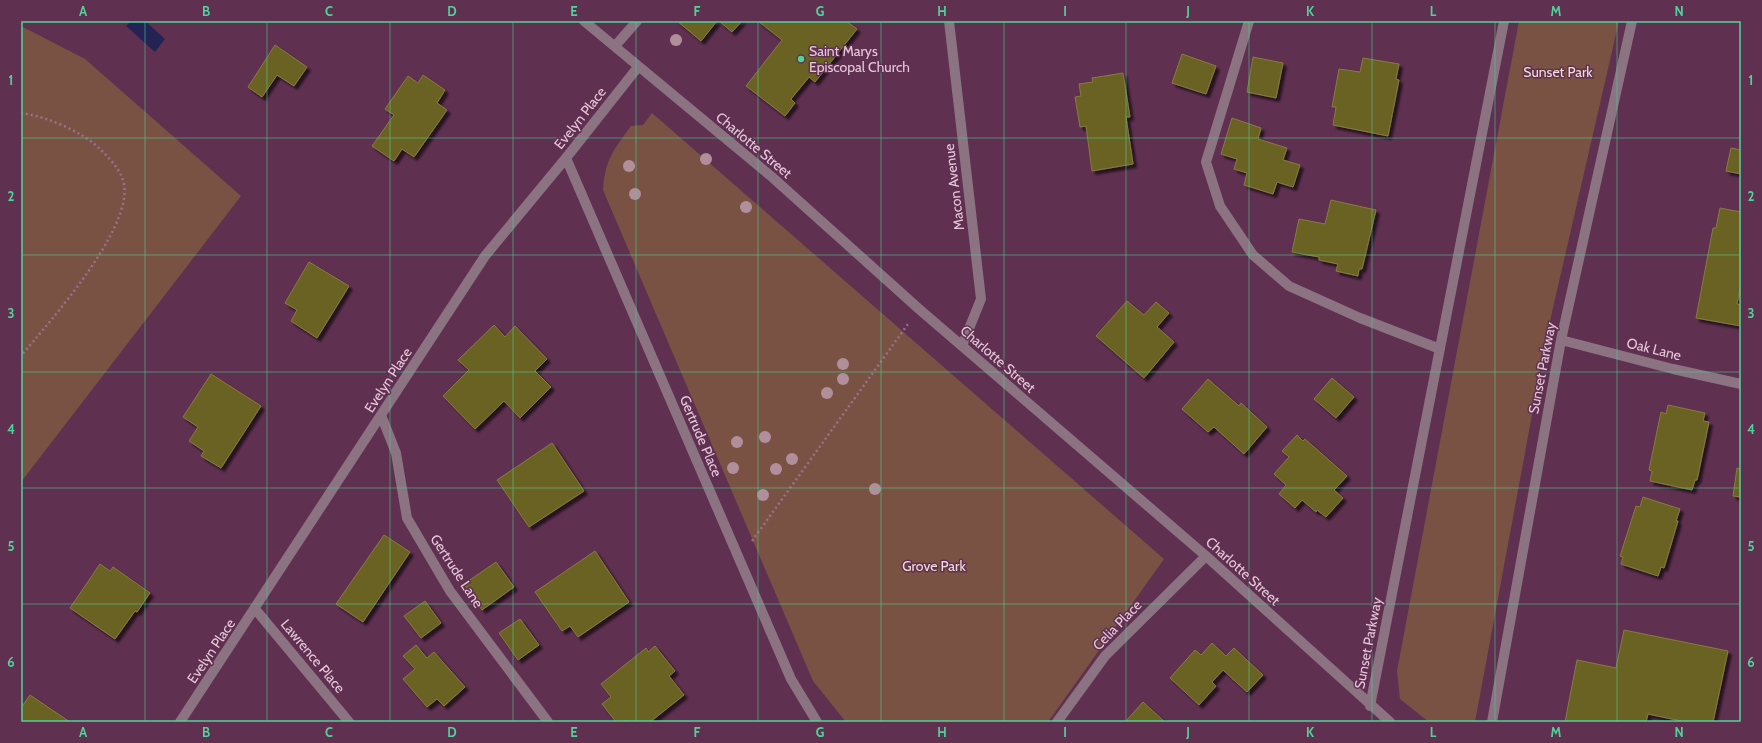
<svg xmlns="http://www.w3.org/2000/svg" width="1762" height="743" font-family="Cabin,sans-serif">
<defs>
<filter id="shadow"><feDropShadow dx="3.5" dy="3.5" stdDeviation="1" flood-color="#0009"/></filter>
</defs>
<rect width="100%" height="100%" fill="#603051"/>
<path fill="#7a5244" d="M1519 21H1619L1547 334 1475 722H1429L1400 699 1397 671Z
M21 26 85 59 241 196 21 482Z
M652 113 1164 559 1048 722H846L813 681 603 190C605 159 614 150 631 126L643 125Z"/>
<path fill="#242355" d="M131 21H145L165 39 155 52 126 26Z"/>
<path fill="#6b6223" stroke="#857c3e" filter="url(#shadow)" d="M677 21H717L701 41Z
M719 21H742L732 32Z
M758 21H846L857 29 815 82 809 77 791 99 795 103 785 116 746 86 782 40Z
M275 45 307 67 294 86 277 75 262 97 248 87Z
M1182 54 1216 66 1206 94 1172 83Z
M1253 57 1283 63 1276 98 1247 92Z
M1363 58 1399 64 1396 79 1399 80 1388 136 1333 125 1336 107H1332L1339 69 1360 72Z
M1123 73 1130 117H1126L1133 164 1092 171 1086 126 1080 127 1075 97 1081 96 1079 84 1093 82 1092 78Z
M423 75 445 90 437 103 447 110 414 157 402 149 394 161 372 146 394 115 385 109 408 76 418 83Z
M1232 118 1261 128 1258 139 1287 148 1283 160 1300 165 1293 187 1277 182 1273 194 1244 185 1247 173 1234 169 1237 159 1221 154Z
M1731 148 1741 150V174L1726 171Z
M1331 200 1376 210 1362 269H1359L1358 276 1336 271 1338 264 1319 260V257L1292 252 1299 219 1325 224Z
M1720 208 1741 212V285L1737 304 1741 305V326L1696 318 1713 228H1716Z
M309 262 349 286 317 338 291 321 297 310 285 303Z
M1127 301 1144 315 1156 302 1169 313 1157 327 1174 342 1144 378 1096 336Z
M494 325 505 337 515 326 547 359 535 371 551 387 520 418 504 401 475 429 443 396 469 370 458 360Z
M211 374 261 406 221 468 201 456 204 451 189 441 198 427 183 417Z
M1332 378 1354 397 1336 418 1314 399Z
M1208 379 1239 406 1241 403 1267 427 1244 454 1214 427 1208 432 1182 409Z
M1668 405 1705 413 1703 421 1709 422 1697 480H1695L1692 490 1650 481 1652 471 1649 470 1661 412 1666 414Z
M1297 435 1303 441 1305 439 1347 476 1334 490 1343 498 1326 517 1317 510 1316 512 1302 500 1295 508 1279 494 1286 485 1274 474 1289 457 1282 451Z
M552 443 584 491 529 527 497 480Z
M1737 468 1741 469V497L1733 496Z
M1643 497 1680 509 1676 521H1678L1664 568 1661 567 1658 576 1621 564 1623 557 1620 556 1636 506 1640 507Z
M384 535 410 552 363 622 336 604Z
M595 551 629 602 578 637 570 626 562 631 535 592Z
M496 562 514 587 482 610 464 584Z
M100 564 110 571 113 567 150 593 137 612 135 611 115 639 70 608Z
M425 601 441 623 421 638 404 616Z
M520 619 539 645 518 660 499 633Z
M1624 630 1728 651 1713 722H1686L1648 714 1646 722H1565L1577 660 1616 668Z
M1212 643 1226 656 1234 648 1263 675 1247 692 1223 670 1212 682 1216 686 1199 705 1170 678 1195 650 1201 655Z
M416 645 427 658 434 652 465 687 444 706 437 699 427 707 403 679 415 669 403 656Z
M655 646 675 671 669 676 684 695 650 722H628L626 720 623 722H616L602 704 611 697 601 684 646 648 648 652Z
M30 695 70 722H21V708Z
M1143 702 1165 722H1125Z"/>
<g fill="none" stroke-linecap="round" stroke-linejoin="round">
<path stroke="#99718b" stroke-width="2.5" stroke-dasharray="2 3" stroke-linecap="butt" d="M21 113C48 117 81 131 100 149 110 159 121 170 124 184 132 230 50 321 21 356
M752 541 908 324"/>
<path stroke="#8b7382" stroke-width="10" d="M584 21 772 177 919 309 1206 556 1390 722
M949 21 981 299 962 346
M1249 21 1206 162 1220 206 1253 255 1289 286 1360 318 1440 349
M615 46 637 21
M566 158 791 679 817 722
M1561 340 1673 369 1741 384
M381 415 396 453 407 518 450 591 548 722
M255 609 349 722
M1370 706 1504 21
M180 722 485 256 566 158 638 67
M1057 722 1105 656 1206 556
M1492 722 1561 340 1632 21"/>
</g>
<g fill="#b08f9a">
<circle cx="676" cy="40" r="6"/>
<circle cx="706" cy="159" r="6"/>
<circle cx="629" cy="166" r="6"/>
<circle cx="635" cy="194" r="6"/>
<circle cx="746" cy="207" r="6"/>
<circle cx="843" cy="364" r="6"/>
<circle cx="843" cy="379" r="6"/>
<circle cx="827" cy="393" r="6"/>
<circle cx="765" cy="437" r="6"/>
<circle cx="737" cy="442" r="6"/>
<circle cx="792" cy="459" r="6"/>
<circle cx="733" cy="468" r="6"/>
<circle cx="776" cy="469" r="6"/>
<circle cx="875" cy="489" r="6"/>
<circle cx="763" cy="495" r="6"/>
</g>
<path fill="none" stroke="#4fd399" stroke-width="1" stroke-opacity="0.55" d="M145 21V722M267 21V722M390 21V722M513 21V722M636 21V722M758 21V722M881 21V722M1004 21V722M1126 21V722M1249 21V722M1372 21V722M1495 21V722M1617 21V722M21 138H1741M21 255H1741M21 372H1741M21 488H1741M21 604H1741"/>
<circle fill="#4fd399" stroke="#603051" stroke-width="1.5" cx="801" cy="59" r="4"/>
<g text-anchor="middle" stroke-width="3" stroke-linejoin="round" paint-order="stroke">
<g font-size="14" fill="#e6c8da" stroke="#603051" text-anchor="start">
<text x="809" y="56">Saint Marys<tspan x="809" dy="16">Episcopal Church</tspan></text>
</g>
<g font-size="14" fill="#f1ddd6" stroke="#603051">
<text x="1558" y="77">Sunset Park</text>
<text x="934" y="571">Grove Park</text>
</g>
<g font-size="14" fill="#e6c8da" stroke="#603051">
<text transform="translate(580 118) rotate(-52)" y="5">Evelyn Place</text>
<text transform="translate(754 145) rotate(40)" y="5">Charlotte Street</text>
<text transform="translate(954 187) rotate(-97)" y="5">Macon Avenue</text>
<text transform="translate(1654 349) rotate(14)" y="5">Oak Lane</text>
<text transform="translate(998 359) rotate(41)" y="5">Charlotte Street</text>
<text transform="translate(1542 368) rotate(-79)" y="5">Sunset Parkway</text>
<text transform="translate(388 380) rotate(-57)" y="5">Evelyn Place</text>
<text transform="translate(701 436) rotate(67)" y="5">Gertrude Place</text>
<text transform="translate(457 571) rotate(57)" y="5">Gertrude Lane</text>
<text transform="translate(1243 571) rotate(42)" y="5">Charlotte Street</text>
<text transform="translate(1117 625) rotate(-46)" y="5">Celia Place</text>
<text transform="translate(1368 643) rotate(-79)" y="5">Sunset Parkway</text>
<text transform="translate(211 651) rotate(-56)" y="5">Evelyn Place</text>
<text transform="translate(313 656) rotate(50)" y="5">Lawrence Place</text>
</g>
</g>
<rect width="1762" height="743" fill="none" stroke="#603051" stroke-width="44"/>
<rect x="22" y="22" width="1718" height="699" fill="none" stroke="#4fd399" stroke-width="1.5"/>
<g font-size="13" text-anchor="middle" font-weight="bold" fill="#4fd399">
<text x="83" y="16">A</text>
<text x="206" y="16">B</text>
<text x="329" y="16">C</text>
<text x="452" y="16">D</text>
<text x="574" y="16">E</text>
<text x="697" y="16">F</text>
<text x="820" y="16">G</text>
<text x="942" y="16">H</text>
<text x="1065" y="16">I</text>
<text x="1188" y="16">J</text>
<text x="1310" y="16">K</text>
<text x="1433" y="16">L</text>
<text x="1556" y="16">M</text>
<text x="1679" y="16">N</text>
<text x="11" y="85">1</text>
<text x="1751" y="85">1</text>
<text x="11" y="201">2</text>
<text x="1751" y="201">2</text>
<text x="11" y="318">3</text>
<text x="1751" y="318">3</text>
<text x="11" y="434">4</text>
<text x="1751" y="434">4</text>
<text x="11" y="551">5</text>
<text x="1751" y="551">5</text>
<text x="11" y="667">6</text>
<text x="1751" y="667">6</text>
<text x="83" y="737">A</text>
<text x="206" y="737">B</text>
<text x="329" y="737">C</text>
<text x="452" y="737">D</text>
<text x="574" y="737">E</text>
<text x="697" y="737">F</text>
<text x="820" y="737">G</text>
<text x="942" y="737">H</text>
<text x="1065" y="737">I</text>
<text x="1188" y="737">J</text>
<text x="1310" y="737">K</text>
<text x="1433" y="737">L</text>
<text x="1556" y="737">M</text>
<text x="1679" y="737">N</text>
</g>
</svg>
